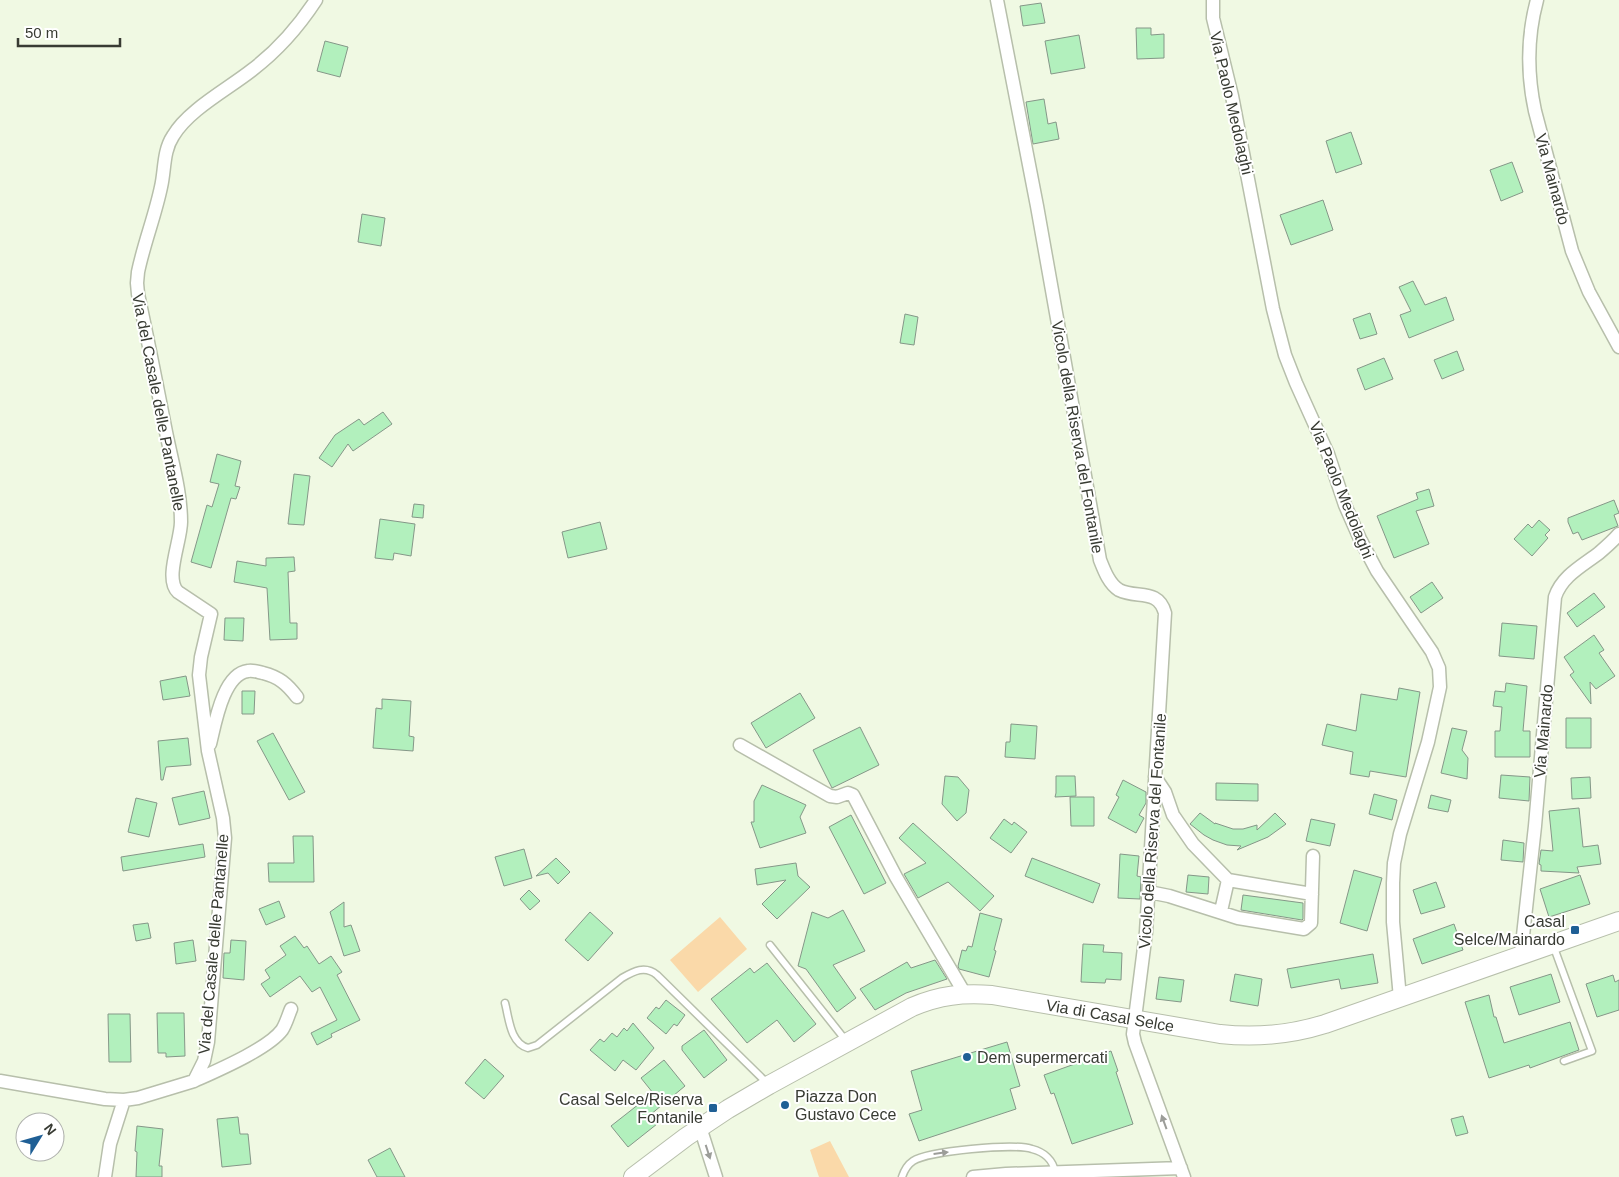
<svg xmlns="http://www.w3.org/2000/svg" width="1619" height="1177" font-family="Helvetica,sans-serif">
<rect width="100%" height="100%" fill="#f0f9e3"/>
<path fill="#fad9a9" d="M720 917 747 949 698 992 670 960Z
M830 1141 849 1177H819L810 1150Z"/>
<path fill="#b2f0bd" stroke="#859788" d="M1041 3 1045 23 1023 26 1020 6Z
M1136 28H1151V35L1164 34V58L1137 59Z
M1079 35 1085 68 1051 74 1045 41Z
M325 41 348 47 340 77 317 71Z
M1044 99 1048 124 1056 122 1059 139 1033 144 1026 102Z
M1351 132 1362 164 1336 173 1326 141Z
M1512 162 1523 192 1501 201 1490 170Z
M1323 200 1333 230 1291 245 1280 215Z
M362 214 385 218 381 246 358 242Z
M1413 281 1425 305 1446 297 1454 320 1409 338 1400 315 1411 311 1399 287Z
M1370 313 1377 334 1360 339 1353 319Z
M905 314 918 317 914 345 900 343Z
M1457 351 1464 370 1442 379 1434 360Z
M1384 358 1393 379 1365 390 1357 369Z
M383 412 392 424 353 451 348 444 332 467 319 458 335 435 359 419 364 425Z
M217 454 241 461 235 486 240 487 236 499 231 498 211 568 191 562 207 505 212 507 219 484 210 482Z
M294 474 310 476 304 525 288 524Z
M1429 489 1434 506 1416 511 1429 544 1394 558 1377 516 1418 499 1416 493Z
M1614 500 1619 513 1614 515 1618 526 1582 540 1578 532 1573 534 1568 522V518Z
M414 504 424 505 423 518 412 517Z
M380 519 415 524 411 556 394 553 393 560 375 558Z
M1539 520 1550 530 1545 535 1548 538 1532 556 1514 539 1528 524 1532 528Z
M600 522 607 549 568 558 562 532Z
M294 557 295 571 288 572 290 623H297V639L270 640 267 588 234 582 237 561 266 566V558Z
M1432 582 1443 598 1421 613 1410 597Z
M1594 593 1605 607 1577 627 1567 613Z
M225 618H244L243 641 224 640Z
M1502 623 1537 626 1534 659 1499 656Z
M1594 635 1604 650 1599 653 1615 676 1596 689 1590 682 1591 704 1570 675 1574 672 1564 657Z
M186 676 190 696 163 700 160 681Z
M1506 683 1527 686 1523 731H1530V757H1495V731H1500L1502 707 1493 706 1495 691 1505 692Z
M1399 688 1420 692 1406 777 1370 771 1369 777 1350 774 1353 752 1322 745 1327 724 1356 731 1361 694 1397 700Z
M242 691H255L254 714H242Z
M800 693 815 718 766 748 751 723Z
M382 699 411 701 409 736 414 737 413 751 373 748 376 708 382 709Z
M1566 718H1591V748H1566Z
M1011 724 1037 726 1035 759 1005 757 1006 742H1010Z
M860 727 879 765 832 788 813 750Z
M1452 728 1467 731 1462 750 1468 758 1467 779 1441 773Z
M273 733 305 792 289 800 257 741Z
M188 738 191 765 166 767 163 780H161L158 741Z
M1501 775 1530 777 1529 801 1499 798Z
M945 776 958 777 969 790 966 813 957 821 942 804Z
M1056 776H1075L1076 796 1055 797 1056 793Z
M1590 777 1591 798 1572 799 1571 778Z
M1123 780 1146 792V803L1139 815 1144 818 1136 833 1108 818 1119 797 1116 795Z
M1216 783 1258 784V801L1216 800Z
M762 785 806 805 800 817 806 833 760 848 751 822H754V801Z
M204 791 210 818 179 825 172 798Z
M1374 794 1397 800 1392 820 1369 814Z
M1431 795 1451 800 1448 812 1428 808Z
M1070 797H1094V826H1071Z
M136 798 157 803 149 837 128 832Z
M1579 808 1583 847 1598 845 1601 864 1577 867 1579 873 1541 871V865L1539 864 1541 850 1553 851 1549 811Z
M1200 813 1215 824V823L1233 829H1243L1257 825V830L1275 813 1286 824 1268 837 1237 850 1241 846 1227 845 1213 840 1204 835 1190 824Z
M851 815 886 883 864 894 829 827Z
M1004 819 1012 825 1014 822 1027 832 1011 853 990 838Z
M1311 819 1335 824 1330 846 1306 841Z
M913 823 994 896 980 911 948 882 918 898 904 874 926 863 899 838Z
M293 836H313L314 882H269L268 863H294Z
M1503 840 1524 843 1523 862 1501 860Z
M203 844 205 857 123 871 121 857Z
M524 849 532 878 504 886 495 857Z
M1120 854 1139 856 1137 876 1141 877 1140 899 1118 898Z
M556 858 570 872 558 884 548 873 536 876Z
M1032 858 1100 884 1093 903 1025 876Z
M796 863 798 876 810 887 777 919 762 904 786 880 757 885 755 869Z
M1354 870 1382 878 1367 931 1340 923Z
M1188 875 1209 877 1208 894 1186 892Z
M1580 875 1590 904 1549 917 1540 889Z
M1436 882 1445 907 1421 914 1413 890Z
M529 890 540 901 530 910 520 899Z
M1243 895 1303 903V919L1302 920 1241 910Z
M279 901 285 917 266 925 259 909Z
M344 902V927L351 925 360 951 344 956 330 912Z
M843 910 865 951 833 965 856 998 837 1012 806 969 798 966 812 912 828 918Z
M590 912 613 933 588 961 565 940Z
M980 913 1002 919 994 950 996 951 989 977 959 969 958 966 962 950 966 951 968 946 972 947Z
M148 923 151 938 136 941 133 925Z
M1454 924 1463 950 1422 964 1413 939Z
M295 936 304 948 307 946 319 964 331 956 342 972 337 975 360 1020 331 1034 332 1037 317 1045 311 1033 337 1020 320 987 312 992 300 976 270 997 261 984 270 978 265 970 286 955 280 946Z
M193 940 196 961 176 964 174 943Z
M231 940 246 941 244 980 223 978 224 953H230Z
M1083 944 1104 945 1103 952 1122 953 1121 980 1106 979 1105 983 1081 982Z
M1373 954 1378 983 1341 989 1339 979 1291 988 1287 969Z
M935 960 947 979 906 993 875 1010 860 989 907 962 911 968Z
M767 963 816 1024 794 1042 777 1020 747 1043 711 999 750 968 754 973Z
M1235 974 1262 979 1258 1006 1230 1001Z
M1551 974 1560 1002 1519 1015 1510 987Z
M1613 975 1615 982 1619 980V1010L1597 1017 1586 984Z
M1159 977 1184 980 1181 1002 1156 999Z
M1489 995 1494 1017H1496L1504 1043 1570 1022 1579 1050 1530 1068 1529 1065 1489 1078 1465 1002Z
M666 1000 685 1015 677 1026 674 1024 666 1034 647 1018 656 1007 659 1009Z
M157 1013H184L185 1056 166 1057V1053H158Z
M108 1014H130L131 1062H109Z
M633 1023 654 1048 636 1070 623 1060 615 1071 590 1050 600 1039 604 1042 612 1033 617 1037 624 1028 627 1031Z
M704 1030 727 1060 704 1078 682 1050V1046Z
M1007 1042 1020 1086 1010 1089 1016 1109 919 1141 909 1114 922 1110 911 1071Z
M1111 1051 1118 1071 1116 1072 1133 1124 1072 1144 1054 1093 1051 1094 1044 1075Z
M485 1059 504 1076 484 1099 465 1083Z
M664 1060 685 1086 650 1115 657 1124 628 1147 611 1126 653 1093 641 1078Z
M1463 1116 1468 1133 1456 1136 1451 1119Z
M238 1117 240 1134H248L251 1164 222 1167 217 1119Z
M137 1126 163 1129 159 1166H162V1177H136L137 1152 135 1151Z
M390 1148 405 1177H377L368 1160Z"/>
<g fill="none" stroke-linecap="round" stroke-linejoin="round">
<g stroke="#b7bfab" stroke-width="9">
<path id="service" d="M770 945 847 1042
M1553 945 1592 1051 1564 1061
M505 1003C509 1018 510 1043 528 1048L537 1045 622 978C634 971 645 965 657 975L768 1084
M902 1177C904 1171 907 1165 913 1161 928 1151 1014 1143 1032 1149 1044 1152 1053 1160 1055 1172"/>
</g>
<g stroke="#b7bfab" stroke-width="15">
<path id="minor" d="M997 0 1037 206 1100 560C1104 570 1109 584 1119 590 1137 599 1158 588 1165 613L1146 932 1133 1034 1135 1043 1184 1177
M1213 0V18L1232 96 1273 309 1285 355 1296 383 1328 454 1345 505 1360 539 1377 571 1432 652 1439 668 1440 687 1428 742 1400 834 1394 863 1393 883V922L1400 998
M1537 0C1527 37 1527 74 1535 111L1572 251 1589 292 1619 347
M210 744C215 724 223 674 248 671 253 670 258 672 263 673 279 677 287 684 297 697
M740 745 830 796 837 797 848 793 853 795 896 877 965 994
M1155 777 1165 792 1173 815 1193 844 1228 880 1221 911
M1228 880 1312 894
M1149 892 1169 896 1238 918 1304 929 1311 923 1313 856
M1521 954 1535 826 1555 597C1562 576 1582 566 1599 553 1606 547 1613 541 1619 534
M0 1081 105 1099 124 1100
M194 1081C216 1071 268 1049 282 1030 286 1024 288 1016 291 1009
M700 1127 716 1177
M105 1177 110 1144 124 1100 138 1098 194 1081 204 1061 208 1042 225 838 223 818 208 751 199 675 201 657 211 614 178 592C164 579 181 541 181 522 181 492 172 462 166 432 157 386 148 340 138 294L137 283 138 272C144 243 155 216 161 187 165 170 163 151 173 136 188 110 228 89 252 70 277 51 299 26 316 0
M973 1177 1006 1174 1181 1168"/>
</g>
<g stroke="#b7bfab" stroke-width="20">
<g id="secondary">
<path id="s1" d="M633 1177 686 1137 728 1109 769 1085 912 1007C940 995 962 993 992 995L1220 1034C1257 1038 1290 1035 1325 1024L1619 921"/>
</g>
</g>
<use href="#service" stroke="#fff" stroke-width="6"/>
<use href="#minor" stroke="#fff" stroke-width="12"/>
<use href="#secondary" stroke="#fff" stroke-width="18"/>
</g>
<defs><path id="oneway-solid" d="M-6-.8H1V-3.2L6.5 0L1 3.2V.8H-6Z" transform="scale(1.25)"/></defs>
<g fill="#9c9d99">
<use href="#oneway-solid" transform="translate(1164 1122) rotate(-110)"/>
<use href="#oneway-solid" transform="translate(708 1152) rotate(72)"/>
<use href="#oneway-solid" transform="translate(941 1153) rotate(-7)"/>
</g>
<g fill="#1f5f95" stroke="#fff" stroke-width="2">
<rect x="1570" y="925" width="10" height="10" rx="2.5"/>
<circle cx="967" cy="1057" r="5"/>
<circle cx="785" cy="1105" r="5"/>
<rect x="708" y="1103" width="10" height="10" rx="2.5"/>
</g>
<g text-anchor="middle" stroke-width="4" stroke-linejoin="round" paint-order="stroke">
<g font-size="16" fill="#383b33" stroke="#fff">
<text transform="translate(1232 103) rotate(77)" y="6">Via Paolo Medolaghi</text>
<text transform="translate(1553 179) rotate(75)" y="6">Via Mainardo</text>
<text transform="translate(159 402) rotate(79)" y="6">Via del Casale delle Pantanelle</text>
<text transform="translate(1078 437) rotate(80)" y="6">Vicolo della Riserva del Fontanile</text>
<text transform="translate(1342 490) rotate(68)" y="6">Via Paolo Medolaghi</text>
<text transform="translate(1543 731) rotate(-85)" y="6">Via Mainardo</text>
<text transform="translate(1152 831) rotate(-86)" y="6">Vicolo della Riserva del Fontanile</text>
<text transform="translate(213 944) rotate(-85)" y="6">Via del Casale delle Pantanelle</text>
<text dy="6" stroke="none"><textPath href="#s1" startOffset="529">Via di Casal Selce</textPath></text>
</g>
<g font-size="16" fill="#383b33" stroke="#fff" text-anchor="end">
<text x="1565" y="927">Casal<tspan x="1565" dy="18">Selce/Mainardo</tspan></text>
<text x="977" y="1063" text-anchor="start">Dem supermercati</text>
<text x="795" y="1102" text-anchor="start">Piazza Don<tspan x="795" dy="18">Gustavo Cece</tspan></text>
<text x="703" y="1105">Casal Selce/Riserva<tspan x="703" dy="18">Fontanile</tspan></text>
</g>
</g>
<g transform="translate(40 1137) rotate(53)"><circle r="24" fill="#ffffff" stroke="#afb1ad"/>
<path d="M0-4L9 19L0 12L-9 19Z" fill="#1f5f95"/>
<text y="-8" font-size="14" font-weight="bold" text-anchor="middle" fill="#383b33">N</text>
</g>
<path d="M18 38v8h102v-8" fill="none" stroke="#383b33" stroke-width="2.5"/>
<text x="25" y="38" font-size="15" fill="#383b33" stroke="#ffffff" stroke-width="4" paint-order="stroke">50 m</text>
</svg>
